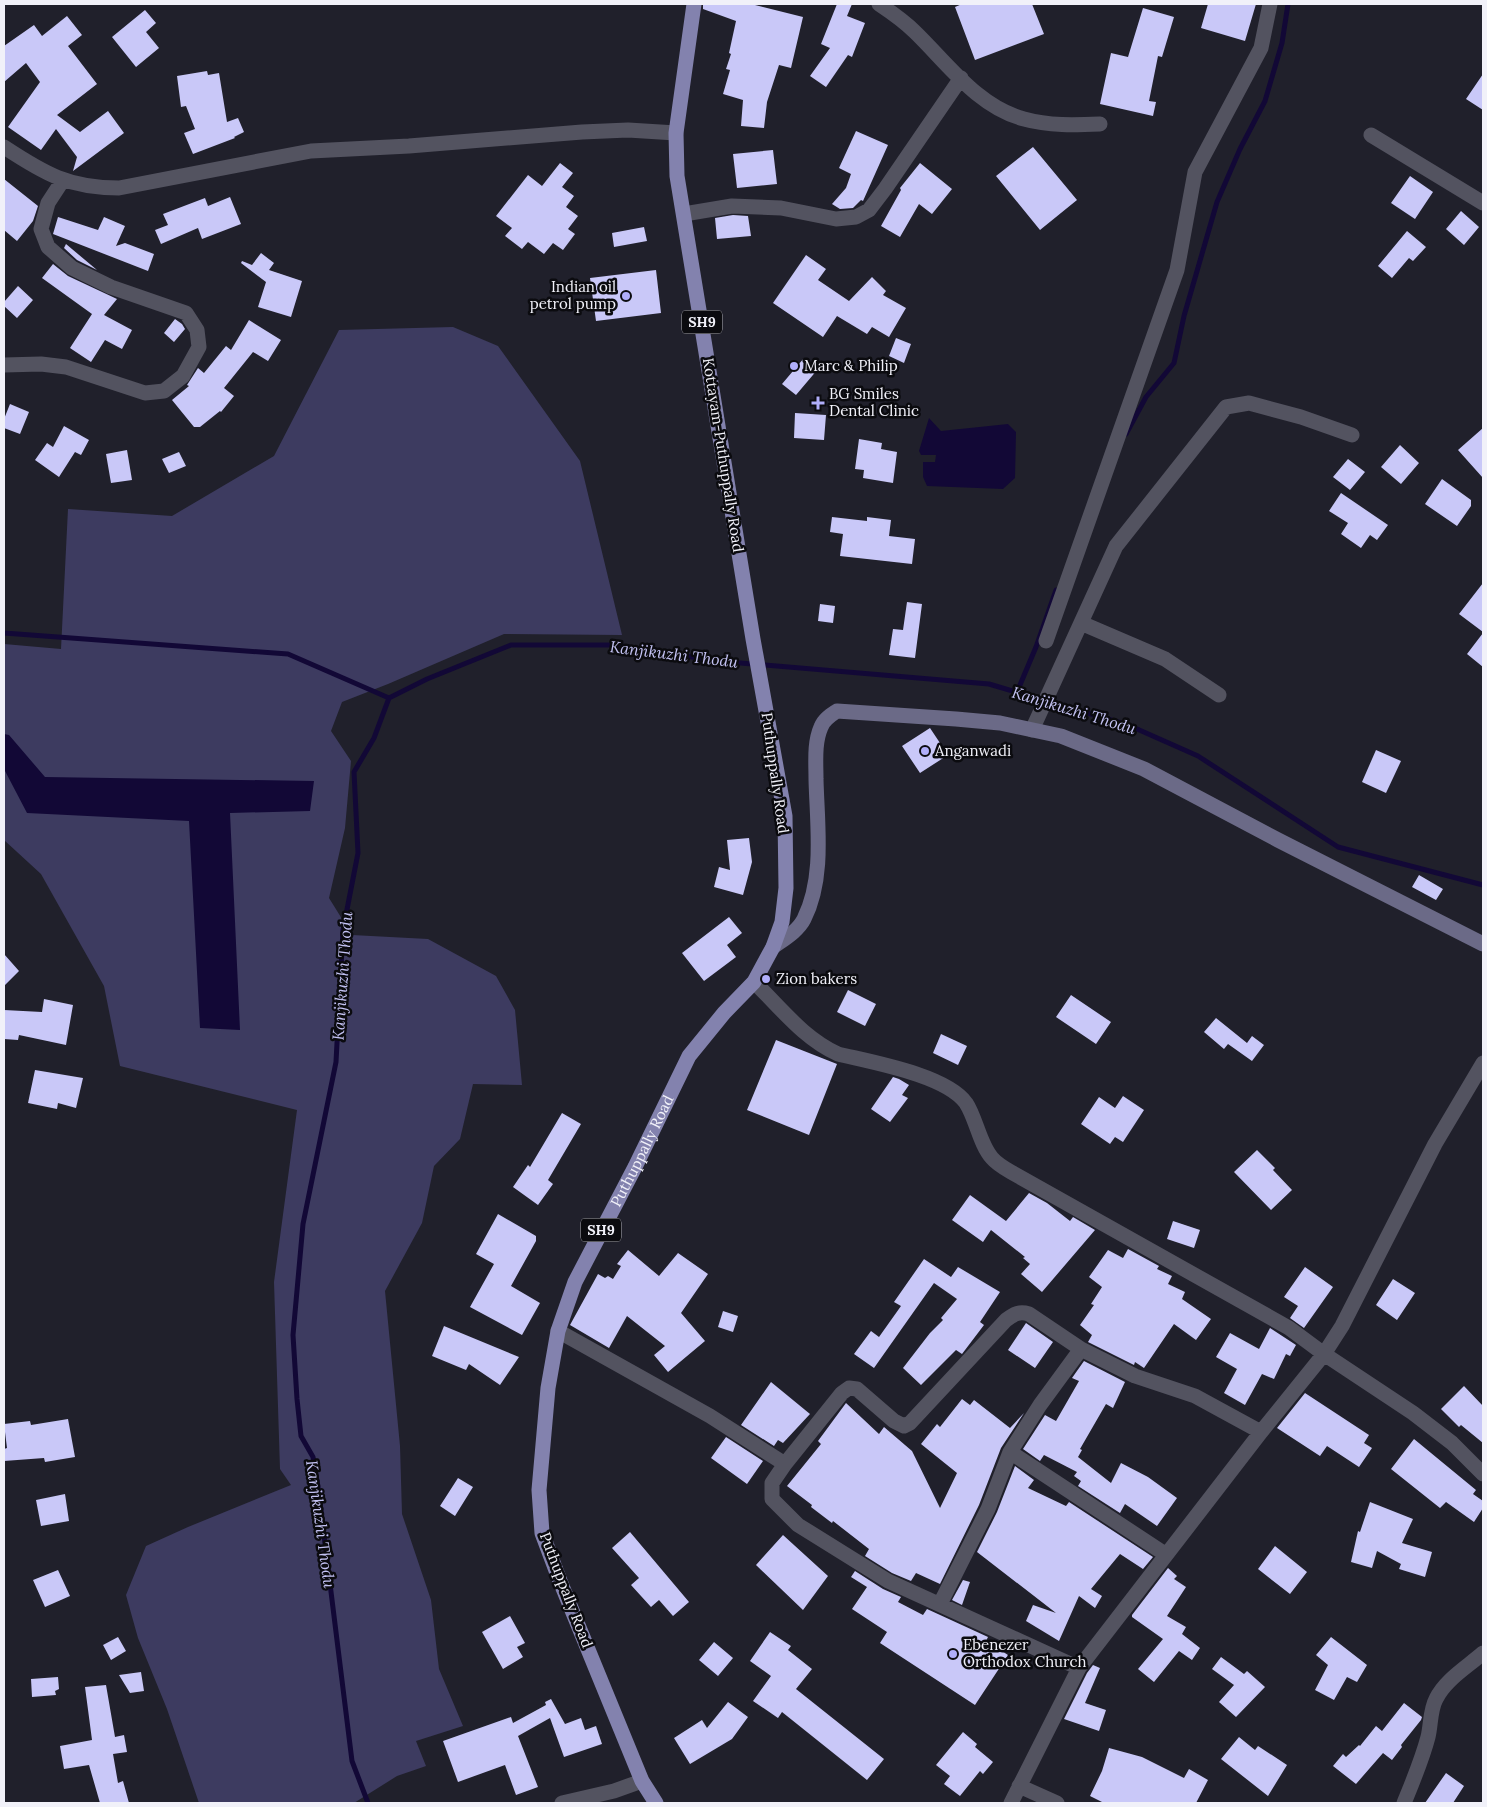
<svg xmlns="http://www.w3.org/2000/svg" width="1487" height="1807" font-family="Lora,serif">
<rect width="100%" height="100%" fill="#20202b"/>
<path fill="#3d3b60" d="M453 327 498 346 580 461 622 635 504 634 388 684 342 702 331 731 351 761 345 828 329 898 352 935 428 939 496 976 515 1010 522 1085 473 1084 460 1139 434 1166 422 1223 385 1291 400 1446 402 1514 431 1600 439 1669 463 1726 416 1741 426 1766 397 1776 354 1803H199L167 1709 138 1638 126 1595 146 1546 188 1527 291 1485 280 1469 274 1282 297 1110 120 1066 104 986 41 874 4 840V644L61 649 68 509 172 516 274 456 339 330Z"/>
<path fill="#120836" d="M929 418 941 431 1008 424 1016 432 1015 478 1003 489 927 486 923 477V462H935L936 455H921L919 451Z
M4 734 9 735 45 777 314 781 310 811 230 813 240 1030 200 1028 189 821 27 813 4 769Z"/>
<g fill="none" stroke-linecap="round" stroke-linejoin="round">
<path stroke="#120836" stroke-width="5" d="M1126 434 1146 397 1174 363 1184 316 1217 202 1240 149 1265 101 1282 43 1288 4
M4 633 288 654 389 698
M1017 692 1036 647 1056 590
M368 1803 352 1761 318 1487 313 1457 301 1436 297 1399 293 1335 303 1224 336 1062 343 930 358 853 354 772 374 738 389 698 427 679 511 645H615L717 661 989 684 1128 725 1198 756 1338 847 1483 885"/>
</g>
<path fill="#c9c8f8" d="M703 4H751L803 17 791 68 779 65 767 102 764 128 741 126 743 100 723 94 730 70 726 69 731 54 729 53 736 21 703 9Z
M837 4H852L847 16 865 23 852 57 848 55 826 87 810 76 830 48 821 44Z
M962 4H1032L1044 34 975 60 955 7Z
M1208 4H1256L1245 41 1201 28Z
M1143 8 1174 17 1162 57 1158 56 1149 101 1156 102 1153 116 1100 104 1111 53 1128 57Z
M145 10 156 23 146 32 159 48 136 67 112 37Z
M67 16 82 35 68 46 97 84 57 115 80 132 108 111 124 133 73 171 77 157 56 129 41 150 8 127 40 82 26 63 4 82V46L34 25 42 36Z
M207 71 208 75 219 73 227 122 238 118 244 132 234 137 235 138 193 154 184 133 195 129 186 106 181 107 177 76Z
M1483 74V110L1466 99Z
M856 131 888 145 863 201 861 200 853 208 840 209 832 204 846 188 851 174 839 168Z
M1033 147 1077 200 1040 230 996 176Z
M773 150 777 184 737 188 733 154Z
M560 163 573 173 562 187 574 196 566 207 578 216 568 229 575 234 563 250 553 243 544 254 528 242 522 249 505 236 512 228 496 216 528 175 542 186Z
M920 163 952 189 932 214 919 204 900 237 881 226 901 190 900 188Z
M1410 176 1433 192 1415 219 1391 203Z
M4 179 38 206 33 221 17 241 4 230Z
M230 197 241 224 202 239 198 228 161 244 155 230 168 225 163 214 205 198 208 206Z
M1461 211 1479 227 1464 245 1446 229Z
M733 215 748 216 751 236 717 239 715 218Z
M58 217 98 230 104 217 125 226 116 246 125 243 154 254 148 271 53 234Z
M644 227 647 241 614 247 612 233Z
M1407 231 1426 247 1413 261 1409 258 1392 278 1378 266Z
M66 244 97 270 77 260 64 248Z
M261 253 274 263 269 270 302 281 291 317 258 307 266 282 241 263 242 261 252 265Z
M806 255 826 269 818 280 849 301 872 277 886 291 883 295 906 308 889 337 872 327 867 334 837 316 823 337 773 303Z
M53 264 68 276 117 299 104 315 132 330 122 349 105 340 91 362 70 348 92 314 42 278Z
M656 270 661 313 596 321 590 278Z
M18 286 33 300 17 318 4 306V302Z
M175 319 182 324 185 329 174 342 164 333Z
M249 320 281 340 268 361 253 352 224 388 234 396 221 412 220 411 200 427H194L172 400 189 386 187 385 198 368 204 373 226 346 231 350Z
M896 338 911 344 904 363 889 356Z
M804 358 818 369 796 395 782 384Z
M10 404 29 412 20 434 4 428V419Z
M795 413 826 415 824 440 794 438Z
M64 426 89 440 81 455 75 452 59 477 35 460 47 443 53 447Z
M1483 428V478L1458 450Z
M859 439 882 443 881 449 897 452 893 483 863 478 864 470 855 469Z
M1400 445 1419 463 1401 484 1381 467Z
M127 450 132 480 111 483 106 454Z
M179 452 186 466 169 473 162 459Z
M1348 459 1365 472 1350 490 1333 477Z
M1442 479 1471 500V506L1457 526 1425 504Z
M1341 493 1388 525 1377 540 1370 535 1361 548 1341 534 1348 523 1329 511Z
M832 517 867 521V517L891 520 889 536 915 539 912 564 840 556 843 534 830 532Z
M1483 583V632L1459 614Z
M907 602 922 604 915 658 889 655 893 629 903 630Z
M820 604 835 606 833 623 818 621Z
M1483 633V667L1467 654Z
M930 728 948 755 920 773 902 746Z
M1376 750 1401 761 1386 793 1362 782Z
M749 838 752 862 743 895 714 887 719 867 730 870 727 840Z
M1419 875 1443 889 1436 900 1412 887Z
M729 917 742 933 727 945 736 957 704 981 682 953Z
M4 954 19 971 4 986Z
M848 990 876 1004 865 1026 837 1012Z
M1071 995 1111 1022 1096 1044 1056 1017Z
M44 999 73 1005 66 1045 19 1035 18 1040 4 1039V1010L42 1012Z
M1216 1018 1247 1043 1252 1036 1264 1045 1252 1061 1228 1044 1224 1049 1204 1032Z
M941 1034 967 1046 958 1065 933 1053Z
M776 1040 837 1064 809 1135 747 1110Z
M35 1070 83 1078 76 1108 58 1103 57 1109 28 1103Z
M893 1077 899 1079 909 1085 902 1095 908 1098 890 1122 871 1109Z
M1123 1096 1144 1110 1123 1142 1115 1137 1110 1144 1081 1124 1099 1097 1115 1108Z
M562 1113 581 1124 548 1180 553 1184 538 1205 513 1187 528 1165 530 1167Z
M1257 1150 1275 1168 1273 1170 1292 1190 1271 1210 1234 1172Z
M1029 1193 1047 1203 1070 1221 1073 1217 1095 1230 1042 1292 1021 1274 1030 1264 1023 1258 1025 1257 991 1230 983 1242 952 1220 970 1195 1006 1221Z
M498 1214 536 1236V1241L511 1286 540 1303 522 1335 470 1307 494 1264 476 1254Z
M1173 1221 1200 1230 1194 1248 1167 1239Z
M1128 1249 1159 1266 1157 1269 1172 1276 1168 1284 1185 1292 1182 1299 1211 1319 1196 1340 1174 1324 1144 1368 1135 1362 1134 1365 1088 1342 1092 1335 1080 1325 1094 1305 1091 1304 1102 1287 1089 1277 1108 1250 1123 1258Z
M628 1250 659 1276 678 1253 708 1274 681 1313 705 1341 668 1372 654 1355 665 1346 627 1316 609 1348 570 1325 598 1274 605 1278 608 1276 613 1279 621 1266 617 1264Z
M924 1259 951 1277 958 1267 1000 1292 980 1322 984 1325 962 1354 956 1350 921 1385 903 1368 930 1333 943 1320 941 1318 957 1299 934 1283 874 1368 854 1354 871 1331 879 1337 901 1306 894 1302Z
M1305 1267 1333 1287 1304 1328 1290 1318 1298 1306 1284 1297Z
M1393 1279 1415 1293 1397 1320 1376 1305Z
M723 1311 738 1316 733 1332 718 1327Z
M1026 1323 1053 1342 1035 1368 1008 1350Z
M444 1326 519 1357 500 1385 469 1364 466 1370 432 1356Z
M1270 1328 1296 1345 1290 1356 1286 1354 1274 1379 1262 1374 1245 1405 1224 1393 1237 1369 1216 1357 1230 1333 1259 1349Z
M1084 1361 1125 1382 1113 1408 1106 1404 1080 1449 1082 1450 1078 1457 1111 1483 1121 1463 1148 1477 1177 1498 1157 1526 1125 1504 1120 1513 1078 1486 1081 1481 1074 1476 1077 1472 1044 1455 1040 1461 1023 1449 1045 1415 1056 1421 1079 1381 1072 1378Z
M771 1382 810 1414 783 1443 778 1440 774 1446 741 1425Z
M1464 1386 1483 1406V1443L1461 1425 1459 1427 1441 1409Z
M1305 1393 1369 1435 1364 1443 1372 1448 1359 1467 1327 1446 1320 1456 1277 1428Z
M962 1399 970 1405 974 1400 1010 1428 1024 1413 1001 1448 979 1505 940 1584 916 1573 911 1581 892 1573 865 1556 869 1549 833 1521 832 1523 811 1507 812 1505 787 1486 821 1444 818 1441 846 1403 879 1434 884 1427 912 1451 940 1508 957 1473 921 1444 937 1424 940 1427Z
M68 1419 75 1457 45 1462 44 1458 4 1461V1449L7 1448 4 1424 30 1421 31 1425Z
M726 1437 763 1461 747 1484 711 1458Z
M1414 1439 1476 1490 1473 1494 1483 1501V1508L1474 1522 1446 1502 1440 1508 1391 1469Z
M1015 1466 1034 1480 1028 1488 1066 1506 1069 1502 1153 1557 1143 1569 1120 1554 1091 1589 1102 1596 1095 1608 1079 1596 1059 1641 1026 1621 1033 1605 1056 1613 977 1552 997 1512Z
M458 1478 473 1487 455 1516 440 1506Z
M65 1494 69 1521 41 1526 36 1500Z
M1370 1502 1413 1519 1402 1543 1432 1552 1425 1577 1399 1569 1401 1564 1377 1551 1372 1568 1351 1562 1358 1531 1360 1532Z
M630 1532 689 1602 673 1616 659 1600 651 1607 631 1585 639 1578 612 1548Z
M783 1535 828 1576 803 1610 756 1565Z
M1275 1546 1307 1572 1290 1594 1258 1569Z
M1168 1568 1177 1576 1174 1579 1186 1587 1167 1616 1186 1627 1182 1634 1200 1648 1192 1660 1179 1651 1154 1682 1138 1669 1163 1639 1132 1617V1615Z
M58 1570 70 1596 45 1607 33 1580Z
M855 1571 883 1589 901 1597 898 1602 923 1615 927 1609 988 1637 986 1641 1008 1655 975 1705 880 1643 887 1632 852 1609 867 1587 851 1577Z
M963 1580 970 1582 962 1605 952 1600Z
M510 1616 525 1643 517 1647 523 1657 503 1669 482 1632Z
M770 1632 791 1646 788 1650 812 1669 796 1689 884 1759 867 1780 782 1712 778 1718 753 1701 771 1676 750 1661Z
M118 1637 126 1651 111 1660 103 1645Z
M1331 1637 1367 1665 1357 1682 1347 1677 1334 1700 1315 1690 1328 1665 1316 1655Z
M714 1642 733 1658 718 1676 699 1660Z
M1221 1657 1244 1674 1247 1671 1265 1687 1236 1717 1219 1702 1234 1685 1212 1669Z
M1093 1665 1100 1668 1085 1703 1106 1710 1099 1731 1064 1719 1087 1673Z
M141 1672 144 1691 130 1693 119 1675Z
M58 1677 59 1689 55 1691 56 1695 32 1697 31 1679Z
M106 1685 115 1737 124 1735 127 1752 113 1754 118 1783 123 1781 129 1803H100L89 1765 64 1769 60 1746 92 1740 85 1687Z
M551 1699 565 1724 581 1718 585 1730 596 1726 602 1744 564 1757 550 1718 518 1736 538 1787 516 1795 505 1765 458 1782 443 1741 511 1717 513 1723 546 1705 545 1702Z
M728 1702 748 1717 732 1739 690 1764 674 1738 702 1720 707 1728Z
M1404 1703 1422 1717 1421 1720 1401 1745 1402 1747 1392 1760 1383 1753 1356 1784 1333 1766 1343 1754 1346 1757 1359 1745 1360 1746 1376 1726 1382 1731Z
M963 1732 977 1744 975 1747 993 1762 983 1774 980 1771 960 1796 944 1784 950 1776 936 1765Z
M1239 1737 1255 1750 1258 1746 1287 1765 1268 1796 1221 1759Z
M1109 1748 1142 1757 1184 1778 1189 1769 1208 1780 1196 1803H1104L1090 1796 1102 1771Z
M1446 1773 1464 1786 1453 1803H1425Z"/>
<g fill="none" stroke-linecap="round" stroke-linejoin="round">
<path stroke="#535360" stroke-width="15" d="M879 4C891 12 904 21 915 32 948 64 978 107 1024 119 1049 126 1075 125 1100 124
M1371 135 1483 203
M4 147C45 174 69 188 119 188L311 151 409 146 582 132 628 130 676 133
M684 214 732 206 781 208 836 219 856 217 869 210 885 189 961 78
M4 365 41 364 66 367 145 393 164 391 183 376 199 347 197 330 186 313 111 287 72 268 48 247 41 229 48 203 63 180
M1081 623 1165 659 1219 695
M1046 641 1177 270 1195 172 1261 48 1270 4
M1032 730 1116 546 1226 407 1249 403 1301 417 1352 435
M754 982C781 1008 803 1038 838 1054 871 1062 946 1075 966 1103 976 1118 980 1145 992 1158 997 1164 1004 1168 1011 1172L1289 1328 1324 1354 1413 1413 1452 1443 1483 1474
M558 1331 710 1416 785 1464
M1010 1452 1165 1554
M940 1604 988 1509 1010 1452 1040 1405 1081 1349
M1079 1668 888 1581 798 1525 772 1499V1483L785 1464 842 1393 849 1388 857 1389 894 1421 904 1426 910 1423 1006 1320C1014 1314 1019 1311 1029 1314L1081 1349 1135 1376 1195 1396 1261 1432
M1019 1786 1057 1803
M562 1803 614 1791 642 1781
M1011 1803 1079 1668 1261 1432 1324 1354 1342 1326 1435 1144 1483 1063
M1404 1803C1413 1781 1422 1760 1428 1737 1431 1725 1430 1710 1436 1699 1445 1680 1467 1667 1483 1653"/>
<path stroke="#6b6a87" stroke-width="15" d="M773 947C784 939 798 931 804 919 825 877 817 824 816 779 816 762 814 743 821 727 824 719 831 715 837 711L956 719 1000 723 1061 736 1144 769 1278 840 1483 944"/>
<path stroke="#8382ae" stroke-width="15" id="s1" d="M656 1803 642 1781 560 1581 542 1533 539 1490 548 1388 558 1331 575 1282 635 1167 689 1056 724 1013 754 982 773 947 782 922 786 888 785 816 753 639 677 176 676 133 694 4"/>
</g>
<g fill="#b0aefa" stroke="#0b0b0f" stroke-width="2">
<circle cx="626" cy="296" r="5"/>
<circle cx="794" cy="366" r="5"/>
<path d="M815.5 395.5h5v5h5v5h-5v5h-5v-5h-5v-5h5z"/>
<circle cx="925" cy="751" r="5"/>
<circle cx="766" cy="979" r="5"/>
<circle cx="953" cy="1654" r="5"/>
</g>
<g text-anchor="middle" stroke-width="5" stroke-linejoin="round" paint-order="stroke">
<g fill="#0b0b0f" stroke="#acacb3" stroke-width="1">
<rect x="682" y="310.5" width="40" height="23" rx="4"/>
<rect x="581" y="1218.5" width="40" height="23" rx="4"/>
</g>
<g font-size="14" font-weight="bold" fill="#f1f1f9">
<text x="702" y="327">SH9</text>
<text x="601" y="1235">SH9</text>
</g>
<g font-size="15" fill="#f1f1f9" stroke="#0b0b0f" text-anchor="start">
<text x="616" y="292" text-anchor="end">Indian oil<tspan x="616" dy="17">petrol pump</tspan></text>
<text x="804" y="371">Marc &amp; Philip</text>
<text x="829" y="399">BG Smiles<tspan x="829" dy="17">Dental Clinic</tspan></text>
<text x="935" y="756">Anganwadi</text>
<text x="776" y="984">Zion bakers</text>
<text x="963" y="1650">Ebenezer<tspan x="963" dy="17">Orthodox Church</tspan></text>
</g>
<g font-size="15" fill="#f1f1f9" stroke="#0b0b0f">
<text transform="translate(723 455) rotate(81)" y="5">Kottayam-Puthuppally Road</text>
<text transform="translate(775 773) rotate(82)" y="5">Puthuppally Road</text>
<text dy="5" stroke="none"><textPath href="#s1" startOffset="696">Puthuppally Road</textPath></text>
<text transform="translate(566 1590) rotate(69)" y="5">Puthuppally Road</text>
</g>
<g font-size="16" font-style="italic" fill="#c3c2f3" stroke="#0b0b0f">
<text transform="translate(674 654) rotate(7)" y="6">Kanjikuzhi Thodu</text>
<text transform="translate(1074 710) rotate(17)" y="6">Kanjikuzhi Thodu</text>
<text transform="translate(342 976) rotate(-86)" y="6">Kanjikuzhi Thodu</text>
<text transform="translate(321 1524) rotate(82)" y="6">Kanjikuzhi Thodu</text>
</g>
</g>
<rect width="1487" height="1807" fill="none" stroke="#f1f1f9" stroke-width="10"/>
</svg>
